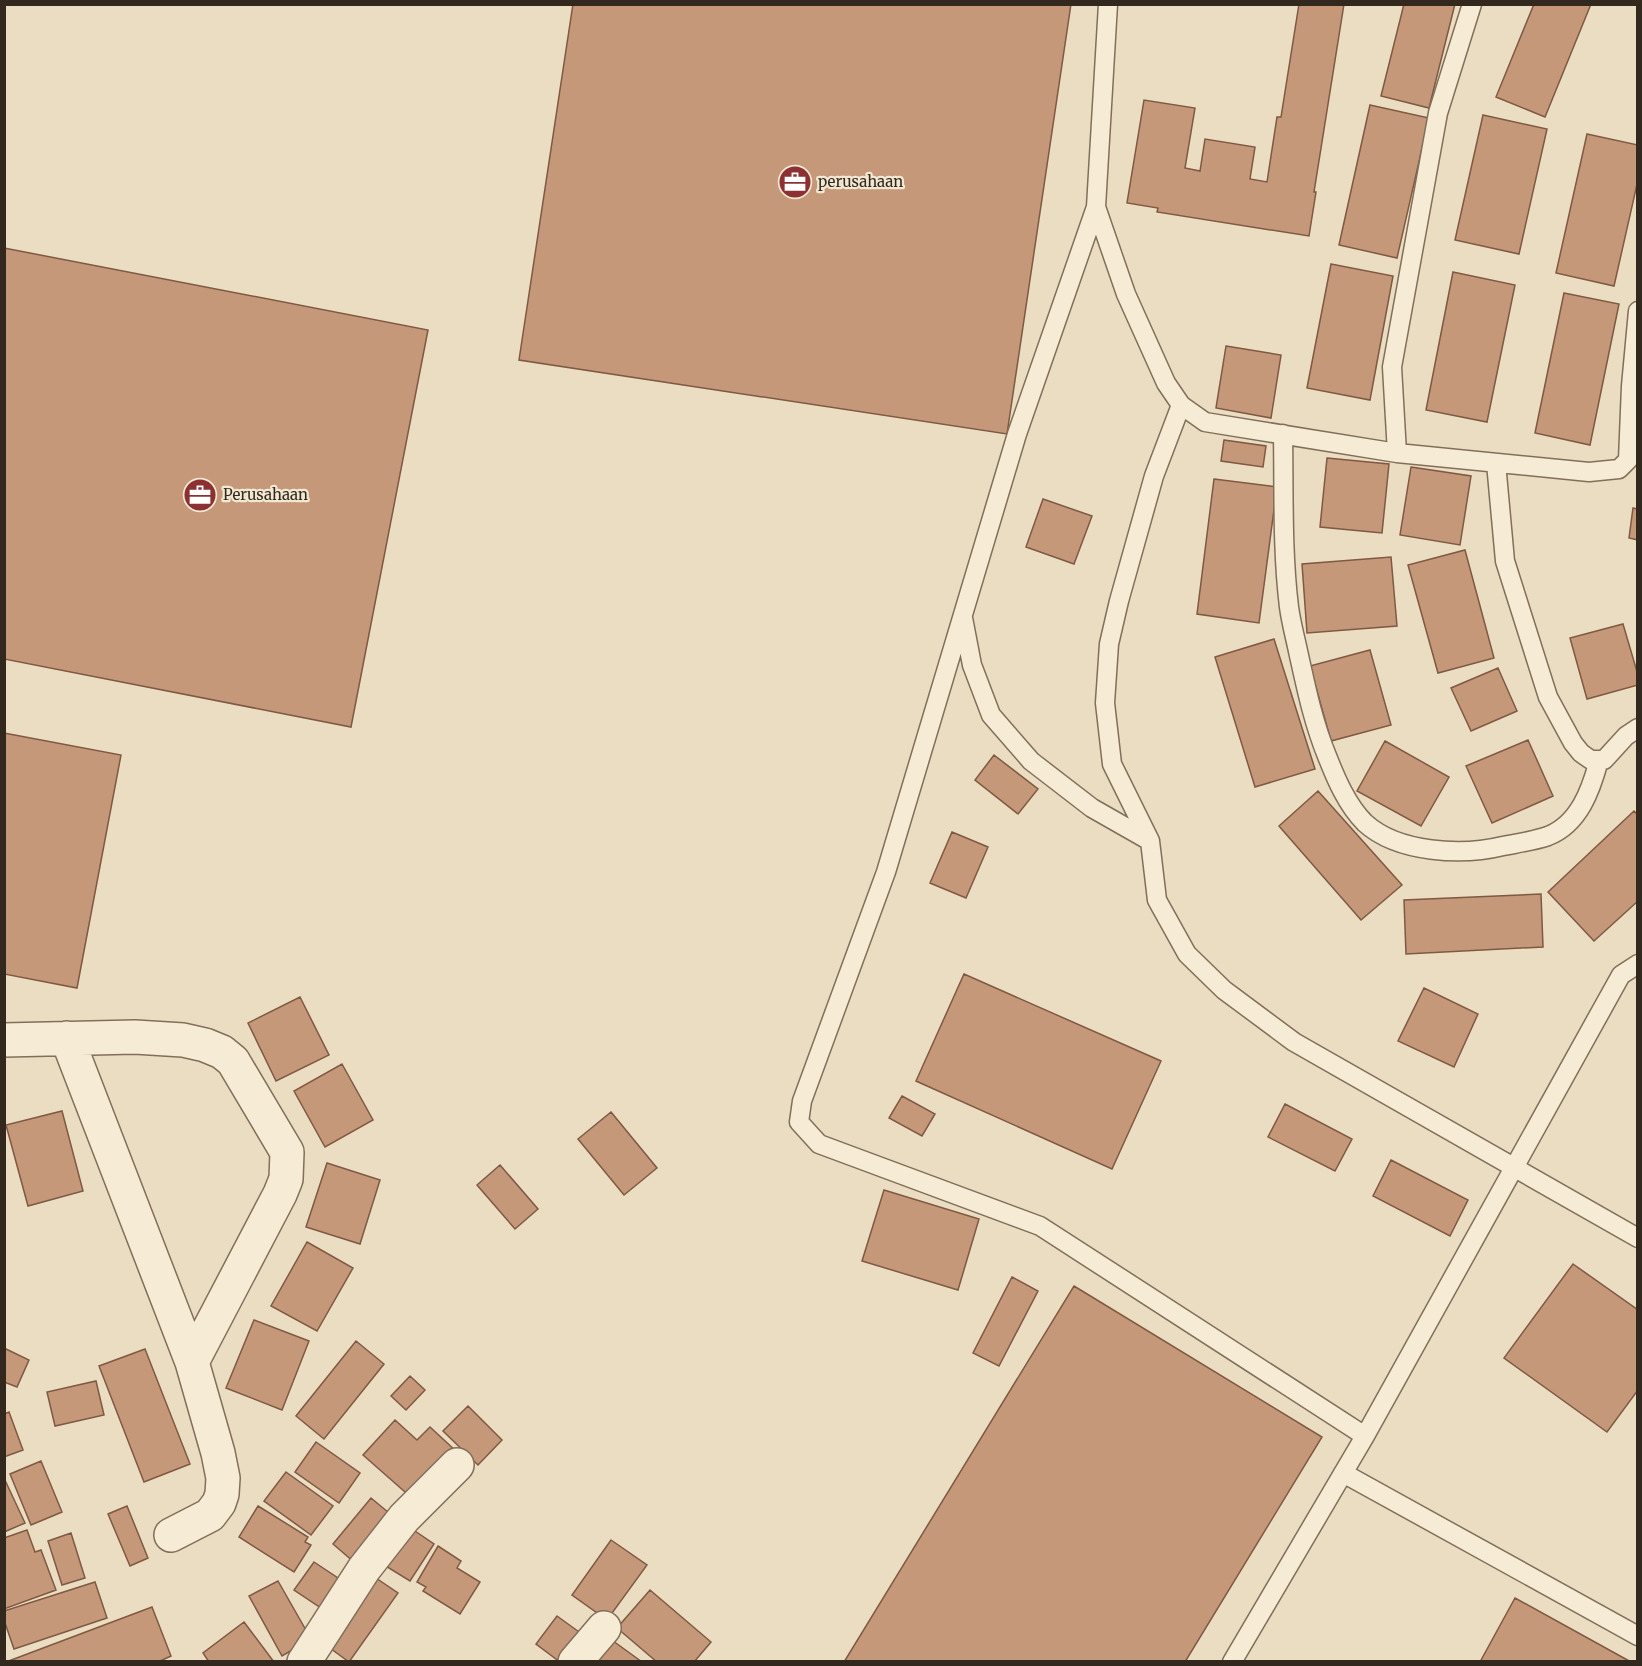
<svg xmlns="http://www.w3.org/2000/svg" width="1642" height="1666" font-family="Merriweather,serif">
<rect width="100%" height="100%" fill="#eaddc2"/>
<path fill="#c5987a" stroke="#7f5942" stroke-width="1.5" d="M573 4H1071L1007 434 519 360Z
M1299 4H1344L1314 192H1316L1309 236 1157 212 1158 208 1127 203 1144 100 1195 108 1185 168 1200 171 1205 139 1255 147 1250 179 1267 182 1277 117H1281Z
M1404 4H1455L1429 108 1381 96Z
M1534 4H1591L1545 117 1496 97Z
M1370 105 1429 118 1397 258 1339 245Z
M1483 115 1547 129 1519 254 1455 240Z
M1587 134 1638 145V180L1614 286 1556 273Z
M4 248 428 330 351 727 4 659Z
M1331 264 1393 276 1370 400 1307 388Z
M1453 272 1515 285 1487 422 1426 410Z
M1564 293 1619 304 1590 445 1535 433Z
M1226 346 1281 355 1271 418 1216 408Z
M1224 440 1266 446 1263 467 1221 461Z
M1327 458 1389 464 1382 533 1320 527Z
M1411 467 1471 476 1460 545 1400 535Z
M1214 479 1277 487 1259 623 1197 614Z
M1043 499 1092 516 1074 564 1026 547Z
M1633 508 1638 509V540L1629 538Z
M1465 550 1494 658 1438 673 1408 565Z
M1391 557 1397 626 1307 633 1302 564Z
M1623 624 1638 675V685L1587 699 1570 638Z
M1274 639 1315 769 1255 787 1215 657Z
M1370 650 1391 725 1331 741 1310 666Z
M1498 668 1517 711 1471 731 1451 688Z
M4 733 121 755 77 988 4 974Z
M1528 740 1553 796 1492 823 1466 766Z
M1385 741 1449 777 1421 826 1357 791Z
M994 755 1038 789 1018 814 975 780Z
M1318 791 1402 885 1361 920 1279 826Z
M1634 811 1638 815V901L1594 941 1548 892Z
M952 832 988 847 966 898 930 883Z
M1541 894 1543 947 1406 954 1404 900Z
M964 974 1161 1061 1112 1169 916 1081Z
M1424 988 1478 1014 1454 1067 1398 1041Z
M300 997 329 1055 276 1081 248 1023Z
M342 1064 373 1120 325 1147 294 1091Z
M902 1096 935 1114 922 1136 889 1118Z
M1285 1104 1352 1139 1335 1171 1268 1137Z
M62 1111 83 1191 28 1206 6 1125Z
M611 1112 657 1168 624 1195 578 1139Z
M1391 1160 1468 1200 1450 1236 1373 1196Z
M327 1163 380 1180 360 1244 306 1227Z
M500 1165 538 1209 515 1229 477 1185Z
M884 1190 979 1219 958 1290 862 1261Z
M307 1242 353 1268 317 1331 271 1306Z
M1573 1264 1638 1310V1390L1607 1432 1504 1358Z
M1012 1277 1038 1291 999 1366 973 1353Z
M1074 1286 1322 1437 1185 1662H844Z
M254 1320 309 1341 282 1410 226 1388Z
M356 1341 384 1364 324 1439 296 1416Z
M4 1348 29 1360 17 1387 4 1382Z
M145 1349 190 1464 144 1482 99 1366Z
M410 1376 425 1390 406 1410 391 1396Z
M96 1381 104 1415 55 1426 47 1392Z
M468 1406 502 1440 478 1465 443 1431Z
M9 1412 23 1450 4 1457V1414Z
M395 1420 417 1440 430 1427 457 1452 413 1499 363 1455Z
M316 1442 360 1473 339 1503 295 1472Z
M41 1461 62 1512 31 1525 10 1474Z
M286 1472 333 1506 311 1535 264 1501Z
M4 1478 25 1523 4 1532Z
M371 1498 394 1517 355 1563 333 1544Z
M127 1506 148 1558 130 1566 108 1514Z
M258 1506 308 1537 305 1542 311 1545 294 1572 239 1537Z
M409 1527 434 1544 410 1581 384 1565Z
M27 1530 35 1552 41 1550 56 1590 4 1609V1538Z
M71 1533 85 1578 62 1585 48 1541Z
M611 1540 647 1565 607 1620 572 1595Z
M438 1546 461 1561 457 1568 480 1582 460 1614 423 1591 426 1587 417 1582Z
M314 1562 347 1584 327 1612 294 1590Z
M367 1572 398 1593 349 1662 319 1640Z
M278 1581 311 1639 282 1656 249 1596Z
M95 1582 107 1618 14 1649 4 1620V1611Z
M650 1590 711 1642 694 1662H657L617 1628Z
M1515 1598 1631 1662H1480Z
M152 1607 171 1656 158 1662H6Z
M557 1616 586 1637 560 1662 536 1644Z
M244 1622 274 1662H209L203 1653Z
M609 1638 642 1662H591Z"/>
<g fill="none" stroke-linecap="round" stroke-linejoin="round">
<g stroke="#826f5b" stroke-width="21">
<path id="lane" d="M1108 4 1096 207 1017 434 886 872 802 1101 799 1122 819 1144 1040 1226 1365 1436 1232 1662
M1096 207 1126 294 1166 383 1181 405 1205 422 1397 453 1589 472 1619 469 1628 460 1631 386 1638 311
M1283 434C1284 492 1282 550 1289 607 1291 622 1295 637 1298 651 1306 687 1313 722 1327 756 1336 779 1347 805 1365 823 1398 853 1462 856 1503 846 1518 843 1534 841 1548 836 1579 824 1591 790 1599 760
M1397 453 1392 367 1438 113 1472 4
M1496 463 1505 561 1548 697 1573 743 1581 753 1591 760H1604L1626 736 1638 728
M963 618 972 665 991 715 1031 761 1092 808 1150 841 1157 900 1187 954 1224 990 1294 1042 1638 1238
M1150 841 1112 764 1105 703 1109 644 1119 601 1154 476 1181 405
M1365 1436 1621 975 1638 964
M1343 1473 1638 1636"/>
</g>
<g stroke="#826f5b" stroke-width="36">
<path id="street" d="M67 1038 192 1362
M4 1040 135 1037 183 1040 205 1045 222 1052 233 1061 287 1152 286 1179 280 1194 192 1362 218 1453 223 1478 222 1494 219 1503 210 1515 171 1535
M304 1662 364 1569 404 1518 457 1465
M575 1662 604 1628"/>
</g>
<use href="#lane" stroke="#f6ebd4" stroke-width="18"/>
<use href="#street" stroke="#f6ebd4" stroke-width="33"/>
</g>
<defs>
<g id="office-disc" transform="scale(1.725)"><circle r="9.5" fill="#8c3032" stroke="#f2e8d1"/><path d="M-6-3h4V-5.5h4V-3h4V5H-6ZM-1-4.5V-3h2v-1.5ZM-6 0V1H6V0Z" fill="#fff"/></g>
</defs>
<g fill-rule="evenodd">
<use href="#office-disc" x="795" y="182"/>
<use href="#office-disc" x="200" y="495"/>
</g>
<g text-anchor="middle" stroke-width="4.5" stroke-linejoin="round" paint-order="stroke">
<g font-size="15" fill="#33281e" stroke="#f2e8d1" text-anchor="start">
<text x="818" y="187">perusahaan</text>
<text x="223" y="500">Perusahaan</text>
</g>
</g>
<rect width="1642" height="1666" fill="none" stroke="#33281e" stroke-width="12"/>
</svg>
